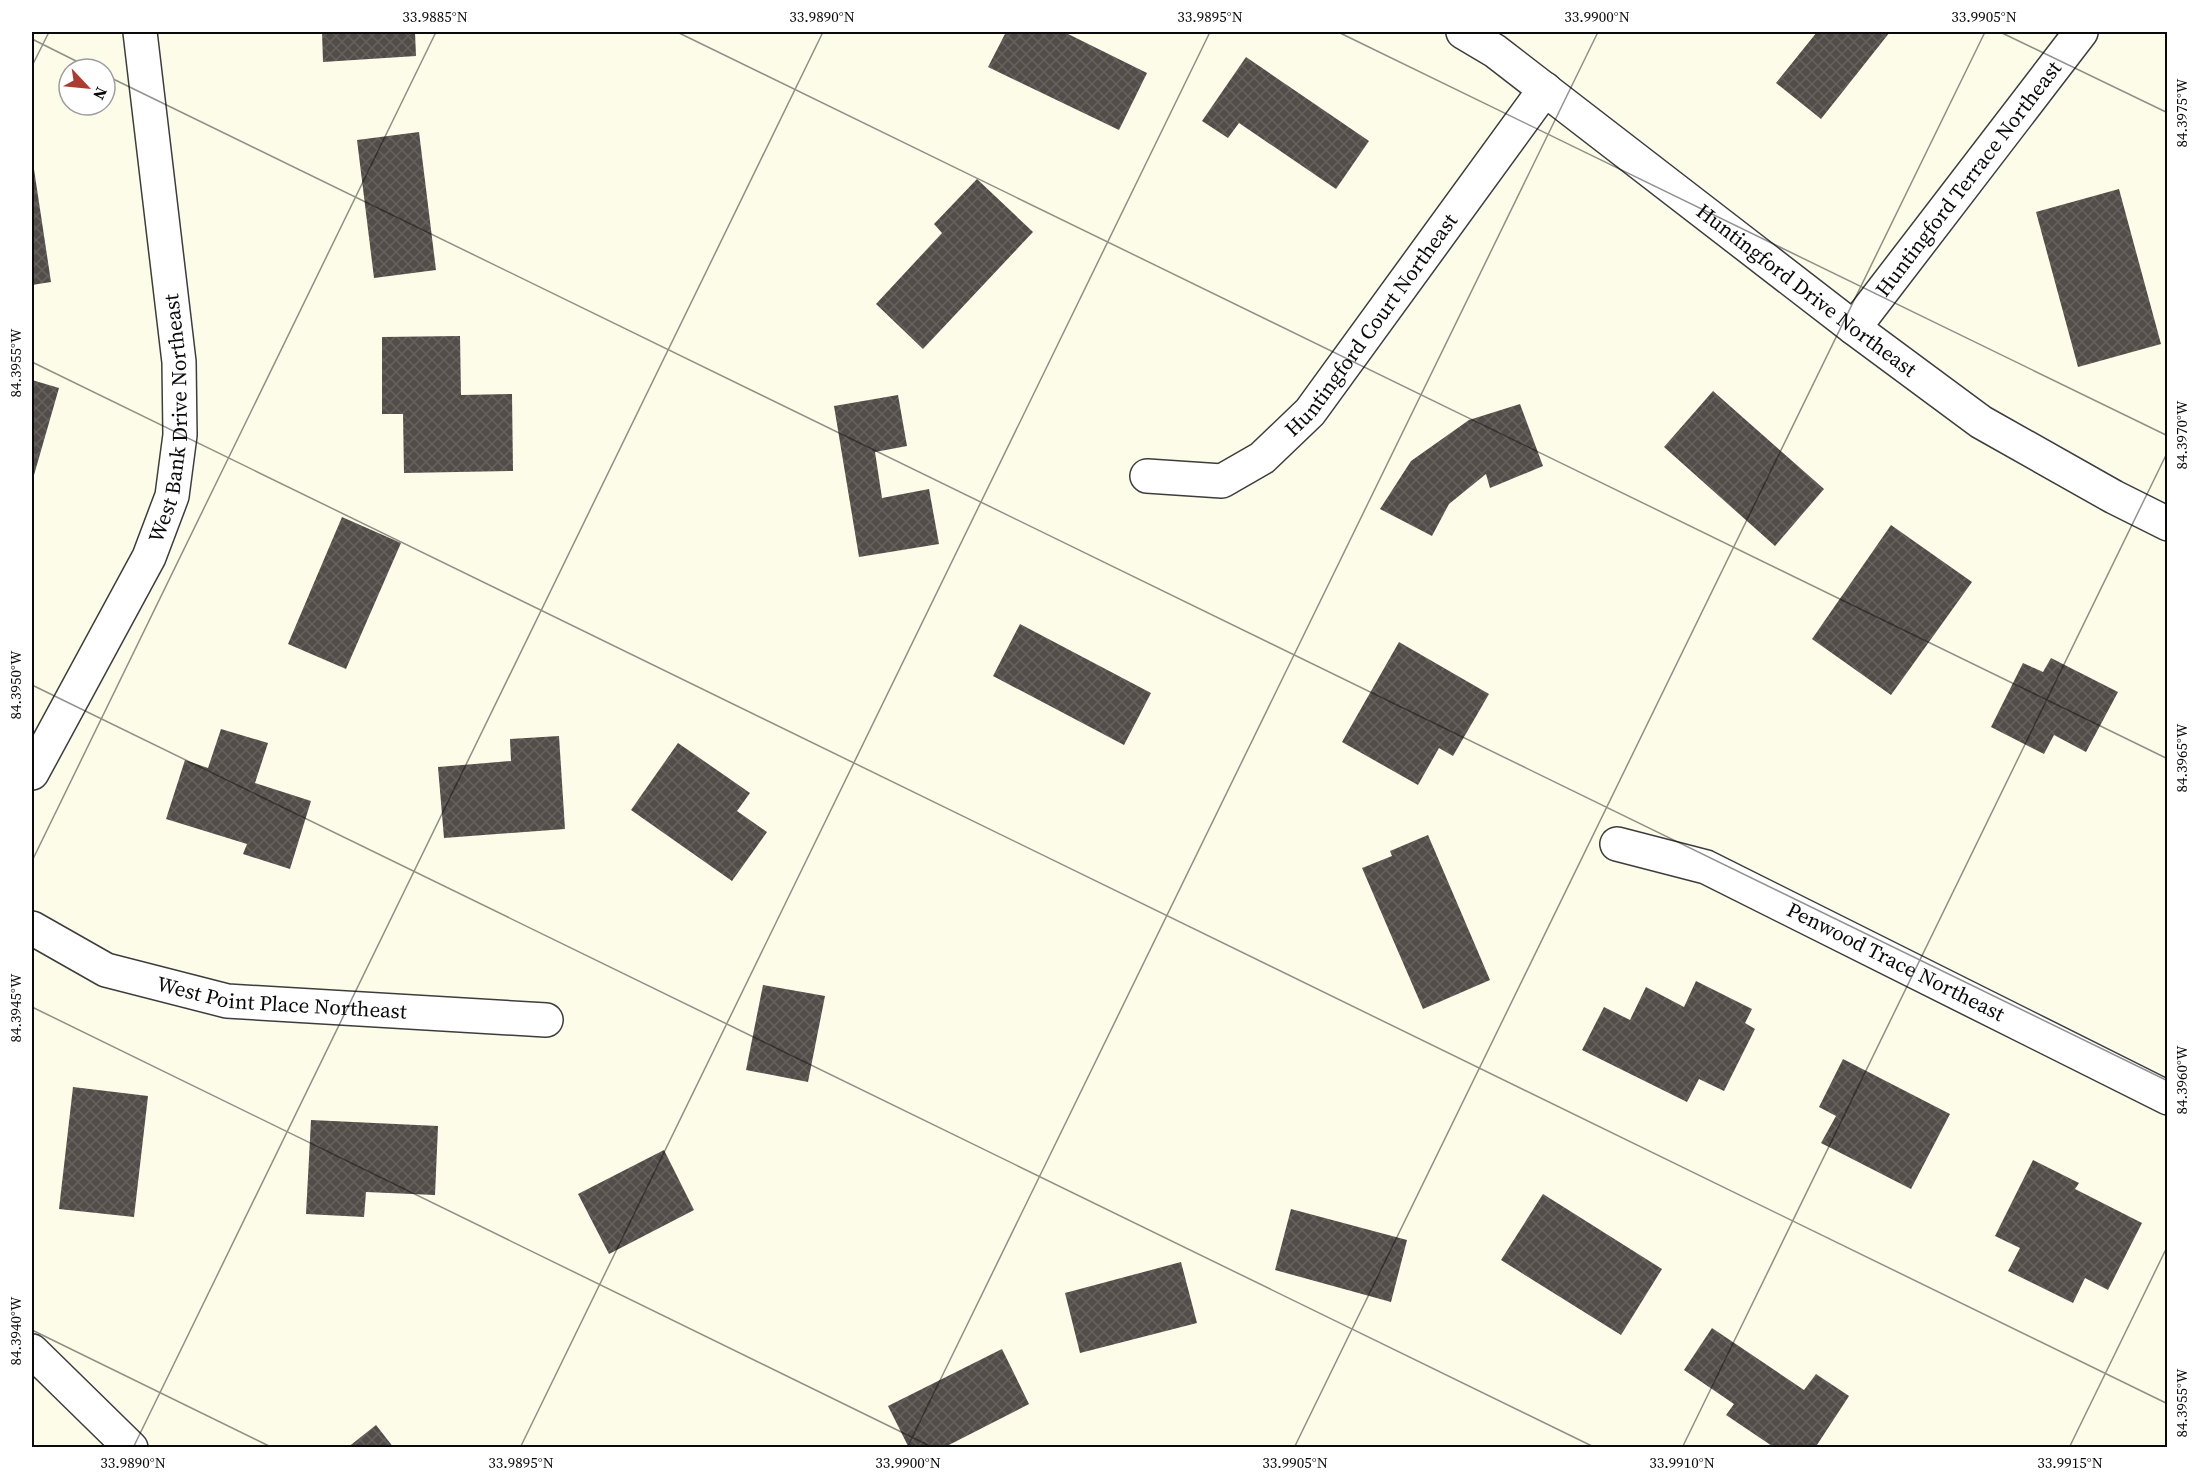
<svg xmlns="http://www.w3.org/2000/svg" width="2199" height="1479" font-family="'Source Serif 4',serif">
<defs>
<pattern id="building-cross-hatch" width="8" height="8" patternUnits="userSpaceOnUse" patternTransform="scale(1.5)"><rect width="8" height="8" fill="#524d48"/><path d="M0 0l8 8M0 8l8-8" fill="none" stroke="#66625e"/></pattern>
</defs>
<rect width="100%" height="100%" fill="#fdfce9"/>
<path fill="url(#building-cross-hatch)" d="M322 32H415L416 56 323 62Z
M1006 32H1064L1147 73 1119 130 988 67Z
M1817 32H1890L1821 119 1776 83Z
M1246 57 1369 141 1336 189 1239 123 1228 138 1202 121Z
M419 132 436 270 374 278 357 140Z
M32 156 51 282 32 285Z
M977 179 1033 232 923 349 876 304 942 233 934 224Z
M2119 189 2161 344 2078 367 2036 212Z
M460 336 461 395 512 394 513 471 404 473 403 414H382V337Z
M32 380 59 388 32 482Z
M1713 391 1824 489 1775 546 1664 447Z
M898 395 907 446 875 452 882 498 929 489 939 544 859 557 834 406Z
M1520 404 1543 466 1490 488 1486 474 1449 504 1432 536 1380 509 1411 461 1469 420Z
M342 517 401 543 346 669 288 644Z
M1891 525 1972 582 1891 695 1812 639Z
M1020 624 1151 693 1124 745 993 676Z
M1399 642 1489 694 1453 756 1439 748 1418 785 1342 742Z
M2051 658 2118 692 2086 752 2054 735 2044 754 1991 727 2023 663 2043 672Z
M221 729 268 743 255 783 311 801 290 869 243 854 247 844 166 819 185 760 208 768Z
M559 736 565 829 444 838 438 767 511 761 510 739Z
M678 743 750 793 737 811 767 832 732 881 631 810Z
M1428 835 1490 980 1423 1009 1362 868 1392 856 1390 851Z
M1696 981 1752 1009 1745 1023 1755 1029 1724 1091 1699 1079 1687 1102 1582 1050 1604 1007 1630 1020 1646 987 1684 1007Z
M763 985 825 996 808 1082 746 1070Z
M1843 1059 1950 1114 1911 1189 1821 1143 1836 1116 1819 1107Z
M73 1087 148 1096 134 1217 59 1209Z
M311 1120 438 1126 435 1195 366 1192 364 1217 306 1214Z
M664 1150 694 1210 609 1254 578 1194Z
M2033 1160 2079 1183 2075 1189 2142 1223 2108 1290 2085 1278 2073 1303 2008 1271 2020 1248 1995 1236Z
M1543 1194 1662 1269 1621 1335 1501 1260Z
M1291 1209 1407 1240 1391 1302 1275 1270Z
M1181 1262 1197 1323 1080 1353 1065 1293Z
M1712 1328 1804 1390 1816 1374 1849 1396 1815 1448H1775L1726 1415 1734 1404 1684 1370Z
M1002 1349 1029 1404 943 1448H909L888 1406Z
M376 1425 394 1448H347Z"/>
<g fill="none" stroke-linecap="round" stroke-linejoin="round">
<g stroke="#3d3d3d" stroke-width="36">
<g id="street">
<path id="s1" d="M1463 32 1495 51 1854 328 1981 422 2114 497 2168 524"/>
<path id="s2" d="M1854 328 2081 32"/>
<path id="s3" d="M1147 476 1222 481 1262 458 1310 412 1545 89"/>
<path id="s4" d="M32 773 149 557 172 496 180 435 179 362 140 32"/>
<path id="s5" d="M1617 844 1706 867 2168 1098"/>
<path id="s6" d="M32 928 106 970 227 1001 546 1020"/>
<path d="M32 1351 131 1448"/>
</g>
</g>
<use href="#street" stroke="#fff" stroke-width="33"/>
</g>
<path fill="none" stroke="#0a0a0a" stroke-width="1.5" stroke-opacity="0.45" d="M677 32 2168 759M1338 32 2168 436M2000 32 2168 113M32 39 92 69M32 66 49 32M105 75 2168 1081M32 362 2168 1404M32 685 1596 1448M32 861 436 32M32 1007 934 1448M32 1330 273 1448M133 1448 823 32M520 1448 1210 32M907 1448 1598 32M1294 1448 1985 32M1682 1448 2168 451M2069 1448 2168 1245"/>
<g text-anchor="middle" stroke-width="6" stroke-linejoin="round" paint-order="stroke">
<g font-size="21" fill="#0a0a0a" stroke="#fff">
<text dy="7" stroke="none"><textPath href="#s2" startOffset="188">Huntingford Terrace Northeast</textPath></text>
<text dy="7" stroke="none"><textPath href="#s1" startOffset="430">Huntingford Drive Northeast</textPath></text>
<text dy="7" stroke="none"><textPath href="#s3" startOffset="294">Huntingford Court Northeast</textPath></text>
<text dy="7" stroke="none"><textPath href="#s4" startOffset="388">West Bank Drive Northeast</textPath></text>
<text dy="7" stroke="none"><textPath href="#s5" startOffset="304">Penwood Trace Northeast</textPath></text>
<text dy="7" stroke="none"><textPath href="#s6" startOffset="264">West Point Place Northeast</textPath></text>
</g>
</g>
<rect width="2199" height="1479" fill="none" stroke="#ffffff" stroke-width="66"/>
<g transform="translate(87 87) rotate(116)"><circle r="28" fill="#ffffff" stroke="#9d9d9d" stroke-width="1.5"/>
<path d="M0-4.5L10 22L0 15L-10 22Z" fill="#ad3c30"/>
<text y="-9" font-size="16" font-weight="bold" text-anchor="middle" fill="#0a0a0a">N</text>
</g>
<rect x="33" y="33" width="2133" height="1413" fill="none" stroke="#0a0a0a" stroke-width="2"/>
<g font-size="15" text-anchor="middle" fill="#0a0a0a">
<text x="435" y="22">33.9885°N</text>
<text x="822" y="22">33.9890°N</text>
<text x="1210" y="22">33.9895°N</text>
<text x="1597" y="22">33.9900°N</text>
<text x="1984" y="22">33.9905°N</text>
<text transform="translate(2182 113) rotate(-90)" y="5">84.3975°W</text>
<text transform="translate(16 363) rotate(-90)" y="5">84.3955°W</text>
<text transform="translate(2182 435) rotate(-90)" y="5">84.3970°W</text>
<text transform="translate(16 685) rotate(-90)" y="5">84.3950°W</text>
<text transform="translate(2182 758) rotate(-90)" y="5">84.3965°W</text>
<text transform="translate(16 1008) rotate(-90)" y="5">84.3945°W</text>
<text transform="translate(2182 1080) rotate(-90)" y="5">84.3960°W</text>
<text transform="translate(16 1331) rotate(-90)" y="5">84.3940°W</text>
<text transform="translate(2182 1403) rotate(-90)" y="5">84.3955°W</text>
<text x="133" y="1468">33.9890°N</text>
<text x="521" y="1468">33.9895°N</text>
<text x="908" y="1468">33.9900°N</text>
<text x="1295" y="1468">33.9905°N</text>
<text x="1682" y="1468">33.9910°N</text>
<text x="2070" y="1468">33.9915°N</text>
</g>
</svg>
